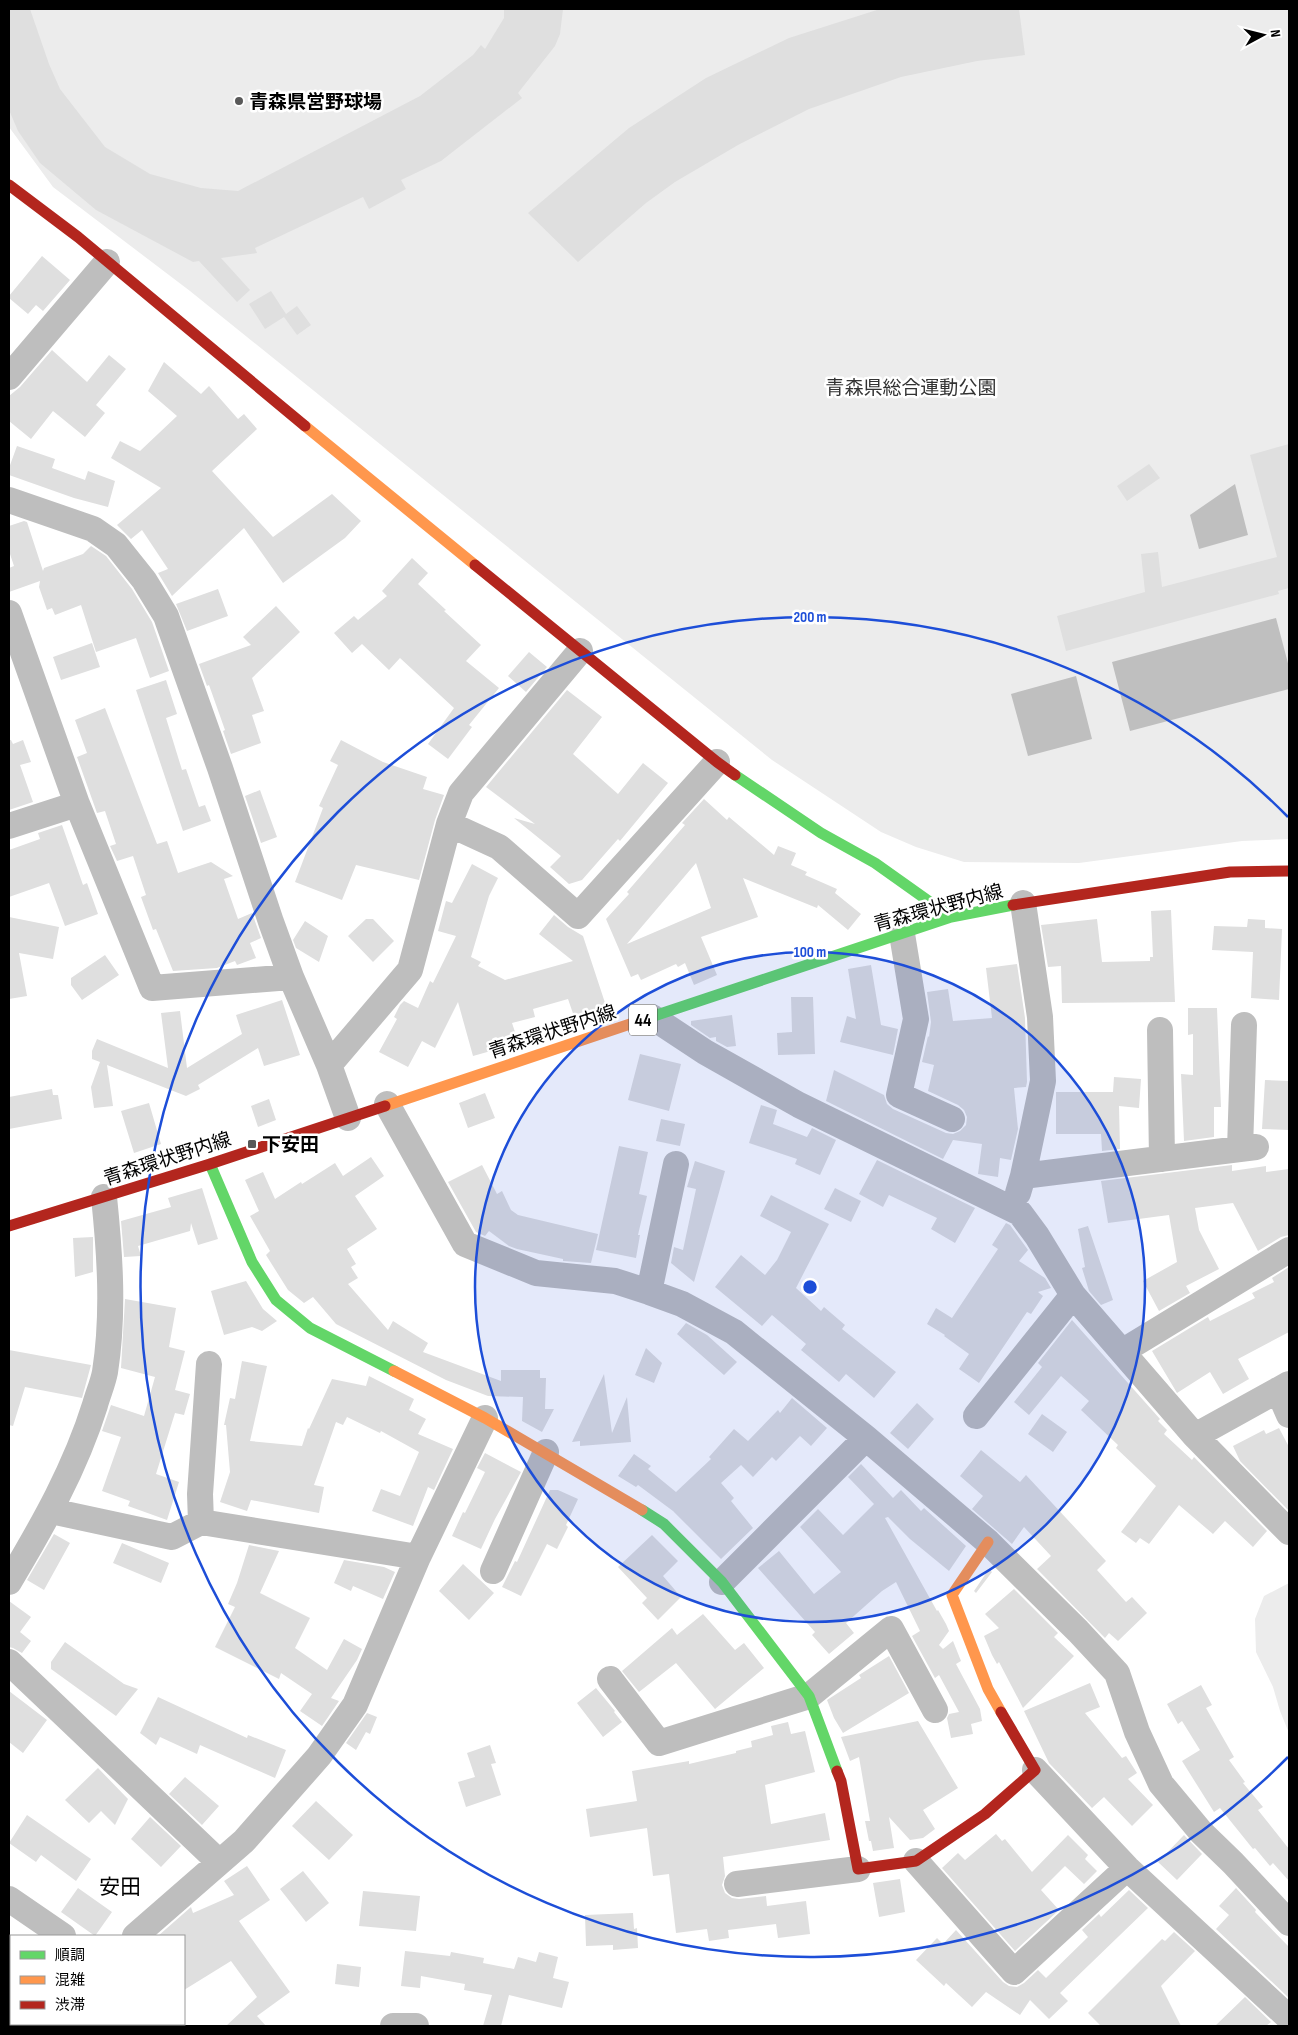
<svg xmlns="http://www.w3.org/2000/svg" width="1298" height="2035" font-family="'Sofia Sans Condensed','Noto Sans JP',sans-serif">
<rect width="100%" height="100%" fill="#fff"/>
<path fill="#ececec" d="M9 9H1289V839L1242 841 1079 863 964 862 916 847 881 832 772 760 190 291 53 187 9 127Z
M1289 1583V1733L1280 1711 1273 1687 1256 1652 1255 1619 1264 1596Z"/>
<path fill="#bfbfbf" d="M1235 484 1248 535 1199 549 1190 515Z
M1276 618 1289 667V689L1130 731 1112 662Z
M1076 676 1092 739 1028 756 1011 694Z"/>
<path fill="#dfdfdf" fill-rule="evenodd" d="M9 9H30L49 64 60 89 105 147 150 174 201 188 238 191 420 96 473 55 481 45 485 49 504 18V9H563L560 34 555 46 518 93 522 98 441 161 401 180 406 189 369 209 363 197 255 248 257 253 221 258 250 290 237 302 199 261 193 262 96 210 40 163 18 131 9 110Z
M880 9H1019L1025 55 977 61 901 77 809 109 738 145 675 182 646 203 578 262 528 213 629 128 706 78 789 38Z
M42 256 70 280 43 311 36 305 28 314 9 298V296Z
M271 291 286 314 297 306 311 325 297 335 284 317 265 329 249 304Z
M52 350 87 382 109 355 126 369 96 405 105 413 85 437 53 411 31 439 9 421V396L20 387Z
M164 362 201 394 209 386 238 419 244 414 257 429 212 471 273 537 332 494 361 521 345 538 283 583 244 528 172 596 158 573 168 569 142 530 131 539 117 525 161 488 111 458 120 441 140 451 177 416 148 391Z
M1289 444V588L1278 591 1279 594 1066 651 1057 616 1145 592 1141 554 1158 552 1162 587 1277 557 1250 455Z
M17 446 55 459 52 468 85 480 88 471 115 481 108 507 74 498 9 475V468Z
M1149 464 1160 478 1127 501 1117 486Z
M24 521 27 522 43 571 44 568 83 554 91 546 106 556 132 589 152 622 169 671 150 678 136 638 96 652 81 605 55 615 52 608 47 610 39 587 40 581 9 592V568L14 566 9 551V526Z
M412 558 428 573 418 584 446 610 444 611 481 645 466 661 499 688 469 725 472 727 448 759 428 744 454 708 400 658 389 670 362 644 352 653 334 633 354 616 358 620 387 596 382 591Z
M218 589 228 616 187 631 176 604Z
M276 606 300 632 252 678 264 711 252 715 261 743 231 754 223 731 225 730 209 685 207 686 199 664 251 645 243 637Z
M92 643 100 667 61 680 53 657Z
M529 652 547 667 526 692 508 676Z
M166 680 177 714 166 718 182 770 186 769 199 807 205 805 211 821 183 831 136 690Z
M567 690 602 717 573 754 618 794 643 763 668 783 620 841 618 839 582 880 569 884 550 867 561 856 514 818 535 824 486 787Z
M105 708 157 844 167 841 178 873 211 862 233 876 224 879 238 919 252 913 261 938 250 943 256 958 237 965 235 961 217 968 173 971 156 929 153 930 141 897 146 895 133 856 117 861 110 846 116 844 105 811 97 813 77 757 87 753 75 720Z
M9 740H11L13 744 23 740 31 762 20 765 33 802 9 810Z
M341 740 383 762 427 777 423 789 444 795 435 820 419 880 356 865 342 900 295 882 323 808 319 806 338 765 330 761Z
M260 790 277 837 261 843 245 796Z
M704 799 727 820 729 817 774 855 778 846 796 853 791 865 807 872 805 875 837 889 835 893 861 914 848 930 818 905 817 908 743 878 758 917 701 937 717 975 694 985 685 963 678 967 676 964 641 980 638 974 631 977 606 919 629 894 627 892 685 825 682 823ZM696 863 711 908 627 944Z
M62 825 83 885 87 883 98 914 65 926 49 883 9 897V850L40 839 38 833Z
M472 864 498 878 489 896 471 957 481 962 478 966 505 980 573 961 539 934 554 915 568 927 583 936 609 1015 577 1025 568 999 533 1009 535 1017 512 1023 518 1041 504 1045 505 1047 473 1056 458 1002 435 1048 422 1041 408 1067 379 1052 397 1019 394 1017 400 1005 404 1001 418 1008 430 981 433 983 456 936 438 931 446 901 452 903Z
M1171 910 1175 1002 1062 1003 1061 966 1048 967 1041 925 1097 919 1102 962 1150 961V957H1153L1151 911Z
M9 917 59 927 53 959 19 953 27 996 9 999Z
M366 919H373L394 941 373 962 348 936Z
M1248 919 1265 920V928L1282 929 1279 1000 1251 998 1253 952 1212 950 1214 926 1247 927Z
M305 921 328 936 319 962 296 948 293 940Z
M105 955 119 975 82 1000 71 985V978Z
M1017 964 1025 1018 1027 1082 1026 1087 1014 1088 1018 1129 1011 1160 1000 1158 998 1177 978 1174 982 1144 953 1140 943 1159 826 1101 834 1070 884 1095 887 1104 893 1109 946 1133 953 1134 960 1131 966 1125 967 1117 964 1110 958 1105 928 1091 934 1065 922 1062 928 1036 929 1037 931 1022 927 992 948 989 953 1021 992 1018 986 968Z
M871 965 881 1025 898 1029 893 1055 840 1042 847 1016 856 1019 848 969Z
M791 997H813L815 1054 778 1055 777 1033 792 1032Z
M282 1000 300 1055 264 1066 258 1048 198 1085 200 1089 186 1096 107 1065 113 1106 94 1108 91 1087 100 1062 92 1059V1051L97 1039 168 1068 161 1013 180 1011 187 1068 242 1034 236 1015Z
M1188 1008H1217L1221 1107H1214V1137L1184 1141 1181 1074 1193 1075V1034L1188 1035Z
M732 1015 736 1046 727 1047 716 1041V1037L710 1038 691 1025V1021Z
M640 1054 681 1064 669 1111 628 1100Z
M1114 1077 1141 1079 1139 1108 1119 1106 1120 1149 1102 1151 1101 1134H1056V1092H1113Z
M1265 1080 1289 1081V1130L1262 1129Z
M52 1089 53 1095H58L62 1119 9 1129V1097Z
M485 1093 495 1118 468 1128 459 1103Z
M269 1099 276 1120 258 1127 251 1106Z
M149 1103 161 1144 134 1153 121 1111Z
M761 1105 777 1110 773 1124 807 1137 812 1128 836 1140 820 1175 795 1164 797 1159 749 1143Z
M661 1119 685 1124 680 1146 656 1141Z
M619 1146 648 1152 639 1194 647 1196 638 1235H640L636 1258 596 1250Z
M371 1157 384 1176 355 1196 377 1229 347 1249 356 1264 351 1267 358 1278 348 1284 388 1330 393 1321 428 1343 423 1352 501 1381V1370H540V1378H546L545 1409H554L542 1432 522 1421 523 1397 488 1396 446 1380 336 1324 313 1297 304 1303 288 1290 266 1255 270 1251 250 1216 259 1211 245 1180 263 1172 275 1199 301 1182 302 1184 335 1163 343 1176Z
M877 1160 975 1208 955 1243 931 1229 937 1218 889 1195 883 1207 859 1194Z
M695 1161 725 1171 694 1282 671 1263 674 1247 683 1250 696 1189 687 1187Z
M482 1165 497 1194 502 1191 511 1210 518 1215 598 1234 591 1263 563 1261V1259L517 1249 509 1246 489 1231 485 1236 476 1232 448 1182Z
M1232 1165V1171L1266 1166V1172L1289 1169V1235L1281 1237 1258 1251 1233 1203 1195 1208 1199 1230 1219 1269 1186 1286 1190 1293 1159 1311 1143 1281 1177 1262 1169 1215 1108 1223 1101 1181Z
M202 1188 218 1239 198 1245 191 1223 190 1231 138 1246 141 1256 124 1257 121 1221 171 1207 168 1198Z
M835 1188 861 1201 851 1222 824 1209Z
M771 1195 829 1224 796 1288 821 1311 824 1307 845 1325 842 1329 896 1372 874 1398 846 1374 839 1382 801 1350 806 1344 772 1315 762 1326 715 1287 741 1255 765 1275 777 1260 791 1232 760 1216Z
M1006 1223 1010 1225 1028 1250 1019 1261 1045 1278 1051 1288 1038 1292 1043 1296 1031 1314 1027 1312 979 1383 959 1369 969 1354 944 1336 945 1335 927 1324 936 1308 952 1318 998 1249 992 1245Z
M1088 1226 1113 1300 1101 1305 1089 1291 1082 1268 1085 1267 1078 1229Z
M93 1237V1272L75 1277 73 1238Z
M1289 1267V1332L1238 1359 1249 1379 1223 1394 1210 1372 1177 1393 1152 1351 1208 1317 1210 1321 1255 1298 1252 1293 1274 1282 1272 1278Z
M246 1281 263 1309 277 1321 262 1331 252 1327 224 1335 211 1291Z
M125 1299 176 1308 169 1347 185 1351 175 1390 190 1394 184 1415 175 1413 156 1474 179 1482 167 1520 128 1506 130 1501 102 1491 121 1437 102 1431 111 1405 144 1416 155 1377 121 1368Z
M1072 1320 1160 1419 1158 1421 1167 1430 1164 1434 1192 1460 1194 1457 1267 1531 1253 1547 1225 1521 1213 1534 1179 1505 1149 1544 1140 1538 1136 1543 1121 1532 1156 1486 1116 1448 1118 1445 1081 1410 1089 1401 1061 1376 1029 1415 1014 1402 1042 1367 1038 1363Z
M686 1323 707 1335 737 1362 724 1375 677 1334Z
M646 1348 662 1363 654 1383 635 1375Z
M9 1350 91 1365 82 1398 25 1387 13 1426 9 1425Z
M242 1361 267 1366 250 1441 302 1446 308 1428 309 1429 332 1379 366 1386 369 1376 414 1399 409 1410 426 1419 418 1434 453 1449 434 1490 428 1487 413 1526 372 1511 381 1489 400 1496 419 1452 381 1431 380 1433 347 1417 343 1425 336 1422 314 1485 324 1487 319 1513 251 1500 247 1511 220 1502 230 1472 226 1425H224L230 1398 235 1399Z
M604 1374 612 1433 627 1397 631 1442 580 1446V1441L572 1442Z
M792 1398 827 1428 811 1446 800 1436 776 1461 772 1457 753 1477 741 1465 721 1483 734 1498 731 1501 753 1528 721 1559 673 1511 638 1485 636 1487 618 1476 634 1454 651 1466 648 1469 676 1492 711 1459 709 1457 734 1429 748 1441 778 1410 780 1413Z
M917 1403 934 1419 908 1449 890 1433Z
M1042 1414 1067 1432 1053 1452 1028 1434Z
M1279 1428 1289 1447V1511L1240 1461 1233 1446 1264 1430 1266 1434Z
M981 1450 1020 1482 1026 1475 1106 1561 1097 1570 1126 1602 1132 1597 1147 1613 1118 1641 1109 1633 1105 1638 1037 1569 1051 1556 1024 1527 1012 1544 972 1509 983 1496 960 1476Z
M485 1453 521 1472 495 1519 481 1549 452 1536 463 1512 465 1513 485 1472 477 1468Z
M861 1464 893 1498 901 1490 921 1511 924 1508 966 1546 949 1571 910 1539 888 1517 885 1518 937 1611 938 1610 946 1624 949 1631 939 1645 943 1649 953 1641 961 1661 956 1664 980 1709 982 1721 971 1724 973 1734 951 1738 947 1718 949 1714 959 1712 939 1675 935 1678 912 1636 920 1631 896 1582 882 1591 846 1623 854 1633 829 1654 812 1635 815 1632 758 1568 779 1551 814 1594 841 1572 800 1527 818 1509 843 1535 874 1504 848 1477Z
M550 1490H558L578 1499 566 1525 568 1527 557 1549 547 1544 521 1596 502 1587 515 1561 517 1562Z
M54 1534 70 1543 44 1590 27 1580Z
M652 1535 678 1561 663 1576 681 1597 658 1620 642 1603 647 1598 618 1567Z
M122 1543 169 1563 161 1583 113 1563Z
M249 1545 279 1551 260 1593 310 1618 295 1648 327 1670 344 1639 362 1649 357 1660 331 1698 339 1701 322 1726 300 1711 312 1694 281 1673 279 1679 215 1647 235 1607 228 1604 237 1583Z
M344 1560 384 1567 395 1572 383 1599 353 1586 351 1591 334 1583Z
M463 1564 494 1593 469 1620 439 1591Z
M989 1569 992 1572 976 1593 974 1591Z
M1014 1589 1058 1633 1054 1637 1074 1656 1023 1708 999 1662 997 1664 992 1655 984 1636 999 1628 985 1614Z
M9 1601 31 1617 20 1632 31 1641 22 1653 13 1648 9 1647Z
M703 1614 735 1650 744 1643 764 1668 715 1709 676 1663 639 1692 622 1671 672 1628 677 1635Z
M65 1642 124 1684 138 1689 116 1716 51 1669V1662Z
M889 1656 909 1693 843 1733 834 1718 827 1700 861 1678 859 1675Z
M1090 1683 1100 1707 1085 1713 1122 1758 1126 1756 1137 1773 1128 1779 1153 1805 1132 1826 1104 1797 1092 1808 1049 1763 1024 1711Z
M1201 1685 1212 1705 1206 1708 1234 1757 1229 1760 1245 1782 1243 1783 1263 1807 1258 1810 1289 1849V1881L1273 1863 1270 1866 1255 1848 1253 1849 1220 1808 1214 1812 1182 1761 1200 1750 1182 1721 1178 1724 1167 1704Z
M596 1688 615 1711 614 1712 622 1722 603 1737 577 1703Z
M9 1691 47 1720 23 1753 9 1742Z
M158 1697 247 1738 248 1735 286 1750 275 1778 200 1745 197 1754 160 1737 156 1745 140 1733Z
M367 1713 377 1717 370 1734 366 1732 356 1750 346 1743Z
M918 1721 958 1788 923 1810 935 1829 923 1838 910 1840 889 1817 894 1848 873 1851 871 1841H869L865 1821H870L859 1757 850 1761 841 1737Z
M788 1722 791 1734 805 1731 815 1772 765 1785 771 1824 825 1813 830 1840 723 1857 725 1876 722 1885 725 1893 732 1898 739 1899 766 1896 767 1906 806 1901 810 1934 778 1938 776 1924 728 1930 729 1938 709 1941 707 1929 676 1933 669 1874 653 1876 647 1828 590 1837 586 1809 637 1801 632 1771 689 1761V1764L736 1753V1751L752 1747 751 1741 773 1735 771 1726Z
M490 1745 496 1763 491 1764 501 1795 466 1807 458 1782 475 1777 467 1753Z
M98 1768 128 1799 115 1825 101 1811 89 1823 65 1800Z
M185 1777 219 1806 202 1825 169 1794Z
M316 1801 353 1835 329 1860 292 1826Z
M27 1815 91 1859 76 1881 41 1855 36 1862 9 1843Z
M150 1817 181 1846 161 1867 131 1839Z
M996 1834 1002 1841 1005 1839 1032 1872 1068 1835 1088 1855 1085 1859 1097 1871 1084 1884 1065 1866 1041 1890 1059 1910 1015 1951 942 1868 958 1853 965 1860Z
M1184 1835 1202 1854 1177 1880 1158 1862Z
M247 1866 270 1900 239 1921 290 1992 257 2016 266 2026H226L257 1997 231 1961 184 1990V1936H158L191 1907 193 1913 234 1895 224 1881Z
M303 1871 329 1903 306 1922 280 1889Z
M900 1879 905 1912 879 1917 873 1883Z
M78 1888 112 1912 95 1936 61 1912Z
M1236 1888 1256 1910 1255 1912 1289 1947V1998L1216 1929 1229 1915 1219 1906Z
M1129 1890 1148 1908 1060 1993 1068 2001 1049 2019 1030 2000 1020 2015 986 1992 972 2007 946 1983 944 1986 916 1960 937 1938 943 1944 956 1930 1003 1982 1009 1986 1017 1987 1024 1983 1038 1970 1046 1978 1088 1937 1082 1930 1099 1914 1101 1917Z
M363 1891 420 1896 416 1931 359 1926Z
M633 1913 634 1929 637 1928 638 1948 613 1950V1945L586 1946 585 1915Z
M1174 1932 1195 1951 1161 1986 1181 2026H1101L1088 2013 1162 1939 1165 1941Z
M405 1951 450 1956 451 1952 484 1958 483 1963 514 1969 518 1957 536 1962 539 1952 558 1957 553 1978 569 1982 562 2008 509 1995 501 2026H483L492 1995 464 1990 465 1984 421 1976 420 1988 401 1986Z
M337 1964 361 1967 359 1987 335 1984Z
M1245 1997 1271 2022 1266 2026H1215Z"/>
<g fill="none" stroke-linecap="round" stroke-linejoin="round">
<path stroke="#bebebe" stroke-width="26" d="M9 377 107 262
M9 500 93 529 116 545 144 580 166 616 220 768 271 922 291 977 329 1065 348 1118
M9 613 77 804 152 988 291 977
M449 824 499 847 578 916 717 762
M9 826 77 804
M902 934 916 1019 899 1095 952 1119
M652 1017 705 1052 799 1105 1020 1213 1037 1236 1073 1295 1195 1436 1289 1532
M1160 1030 1162 1159
M329 1065 410 970 449 824 461 793 580 651
M387 1104 465 1244 536 1273 615 1281 649 1292 682 1304 734 1332 866 1438 988 1542 1078 1631 1117 1673 1137 1732 1161 1784 1201 1832 1233 1863 1289 1923
M1240 1149 1244 1025
M1023 1176 1043 1081 1040 1017 1023 903
M1018 1193 1023 1176 1256 1147
M649 1292 676 1164
M1123 1351 1289 1250
M1278 1390 1289 1415
M976 1416 1073 1295
M1195 1436 1289 1384
M51 1511 172 1537 201 1522 418 1557
M201 1522 200 1494 209 1364
M493 1571 546 1452
M9 1582C43 1525 75 1469 95 1405 98 1394 103 1383 105 1372 114 1314 110 1255 104 1197
M722 1582 866 1438
M9 1662 219 1862
M610 1679 659 1743 809 1696 891 1629 935 1710
M1035 1770 1127 1868 1289 2018
M916 1861 1014 1972 1127 1868
M737 1884 858 1869
M9 1899 63 1936
M135 1936 244 1841 319 1756 355 1705 418 1557 485 1418
M157 2024 159 2026
M393 2026H416"/>
<path stroke="#63d668" stroke-width="11" d="M735 775 821 833 875 863 951 917
M648 1018 951 917 1013 905
M210 1164 252 1262 276 1300 310 1328 394 1371
M642 1510 664 1524 722 1582 809 1696 837 1771"/>
<path stroke="#ff974d" stroke-width="11" d="M305 426 475 565
M385 1106 648 1018
M394 1371 485 1418 642 1510
M988 1542 952 1595 988 1689 1001 1712"/>
<path stroke="#b3261e" stroke-width="11" d="M9 185 78 237 305 426
M475 565 717 762 735 775
M1013 905 1230 872 1289 871
M9 1226 210 1164 385 1106
M837 1771 841 1781 858 1869 916 1861 985 1814 1035 1770 1001 1712"/>
</g>
<circle cx="810" cy="1287" r="335" fill="#1d4ed8" fill-opacity=".12"/>
<g fill="none" stroke="#1d4ed8" stroke-width="2.5">
<circle cx="810" cy="1287" r="335"/>
<path d="M1288 1757A670 670 0 1 1 1288 817"/>
</g>
<g fill="#595959" stroke="#fff" stroke-width="2">
<circle cx="239" cy="101" r="5"/>
<rect x="247" y="1139" width="10" height="10" rx="2.5"/>
</g>
<g text-anchor="middle" stroke-width="5" stroke-linejoin="round" paint-order="stroke">
<rect fill="#fff" stroke="#4c4c4c" stroke-width="1" x="629" y="1004.5" width="28" height="31" rx="4"/>
<g font-size="18" font-weight="bold" fill="#000">
<text x="643" y="1026">44</text>
</g>
<g font-size="19" font-weight="bold" fill="#000" stroke="#fff" text-anchor="start">
<text x="249" y="108">青森県営野球場</text>
<text x="262" y="1151">下安田</text>
</g>
<g font-size="19" fill="#333" stroke="#fff">
<text x="911" y="394">青森県総合運動公園</text>
</g>
<g font-size="19" fill="#000" stroke="#fff">
<text transform="translate(938 907) rotate(-15)" y="7">青森環状野内線</text>
<text transform="translate(552 1031) rotate(-18)" y="7">青森環状野内線</text>
<text transform="translate(167 1158) rotate(-18)" y="7">青森環状野内線</text>
</g>
<g font-size="21" fill="#000" stroke="#fff">
<text x="120" y="1894">安田</text>
</g>
</g>
<circle cx="810" cy="1287" r="8" fill="#1d4ed8" stroke="#fff" stroke-width="2.5"/>
<g font-size="15" text-anchor="middle" font-weight="bold" fill="#1d4ed8" stroke="#fff" stroke-width="5" stroke-linejoin="round" paint-order="stroke">
<text x="810" y="622">200 m</text>
<text x="810" y="957">100 m</text>
</g>
<rect width="1298" height="2035" fill="none" stroke="#000000" stroke-width="20"/>
<rect x="10" y="1935" width="175" height="90" fill="#ffffff" stroke="#999999"/>
<rect x="20" y="1951" width="25" height="8" fill="#63d668" stroke="#999999"/>
<text x="55" y="1960" font-size="15" fill="#000000">順調</text>
<rect x="20" y="1976" width="25" height="8" fill="#ff974d" stroke="#999999"/>
<text x="55" y="1985" font-size="15" fill="#000000">混雑</text>
<rect x="20" y="2001" width="25" height="8" fill="#b3261e" stroke="#999999"/>
<text x="55" y="2010" font-size="15" fill="#000000">渋滞</text>
<g transform="translate(1263 35) rotate(83)" stroke="#ffffff" stroke-width="4" paint-order="stroke">
<path d="M0-4L9 19L0 12L-9 19Z" fill="#000000"/>
<text y="-8" font-size="14" font-weight="bold" text-anchor="middle" fill="#000000">N</text>
</g>
</svg>
